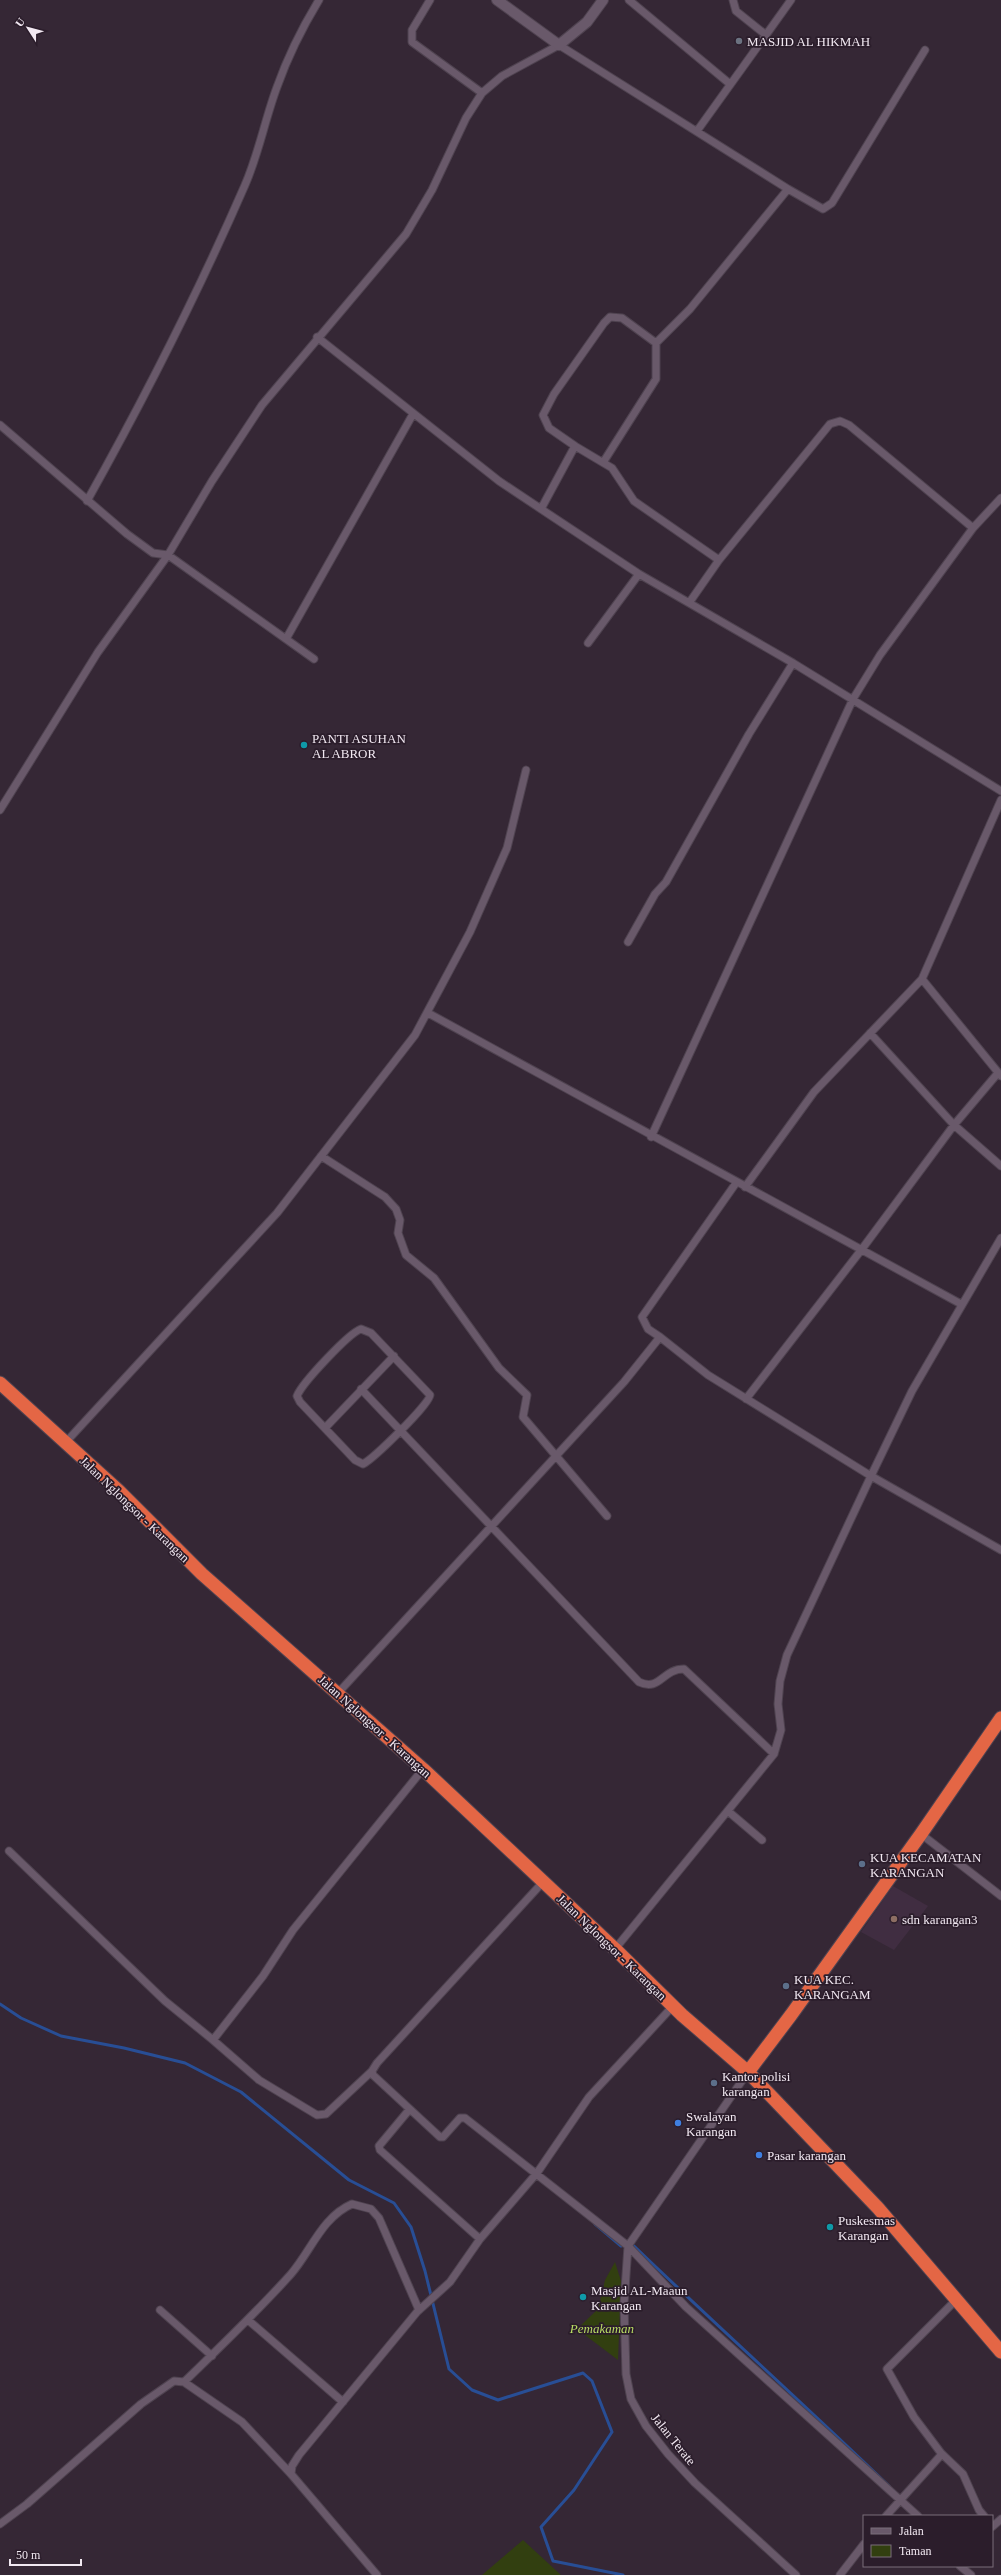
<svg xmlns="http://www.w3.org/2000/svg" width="1001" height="2575" font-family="'Times New Roman',serif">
<rect width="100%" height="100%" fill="#352735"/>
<path fill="#402d41" d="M893 1886 928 1906 894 1950 861 1932Z"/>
<path fill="#323f10" d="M615 2262 621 2281 618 2360 577 2329 598 2309 605 2280Z
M523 2540 561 2575H482Z"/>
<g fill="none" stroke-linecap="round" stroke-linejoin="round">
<path stroke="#284e95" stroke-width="3" d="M0 2004 21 2018 61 2036 124 2048 185 2063 241 2092 349 2180 394 2203 411 2227 425 2271 449 2369 472 2390 498 2400 583 2373 592 2381 612 2432 574 2490 541 2527 553 2561 623 2575
M595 2224 621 2246
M634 2246C718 2327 805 2405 889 2486"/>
<g stroke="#4f4350" stroke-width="9">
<path id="street" d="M430 0 412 30V42L482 93
M629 0 730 84
M733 0 736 11 766 35
M697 131 791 0
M788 189 823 209 832 203 925 50
M317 337 499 481 541 509 639 574 793 663 1001 791
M0 425 127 534 153 553 168 555 314 659
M575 446 612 468 634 501 719 560
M604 461 656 379V343
M87 501C144 399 198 293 245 185 259 153 265 119 277 87 288 56 302 28 319 0
M689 603 719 560 830 424 840 421 849 425 973 528 1001 498
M286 639 413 414
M588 643 639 574
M1001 800 922 979 1001 1076
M0 810 98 652 168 555 212 481 262 405 406 234 432 190 466 118 482 93 502 76 559 45 788 189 690 309 656 343 622 318 610 317 604 323 554 394 543 415 549 428 575 446 541 509
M628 942 655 894 666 882 749 734 793 663
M428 1013 961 1304
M870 1033 954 1125 998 1073
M651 1137 853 699 880 655 973 528
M321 1156 385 1197 396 1209 400 1220 398 1233 406 1255 434 1278 499 1368 527 1395 523 1417 607 1516
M745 1187 814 1092 922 979
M1001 1238 912 1391 871 1476 1001 1550
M361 1329 371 1333 430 1395C430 1404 373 1459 363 1464L355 1460 300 1402 297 1396C302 1383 349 1333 361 1329Z
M660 1337 648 1329 642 1317 736 1183
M361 1389 639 1682C660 1692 662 1669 684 1669L774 1754
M746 1399 862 1249 954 1125 1001 1166
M325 1428 394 1356
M66 1442 277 1213 415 1035 470 932 507 848 526 770
M338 1693 624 1382 660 1337 708 1375 871 1476 787 1655 780 1681 778 1704 781 1730 774 1754 615 1949
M729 1812 762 1840
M921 1834 1001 1896
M9 1851 165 2001 213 2040 263 1976 293 1930 423 1769
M543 1882 377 2063 372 2071 373 2075 440 2137H443L460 2118H465L628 2246 686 2307 918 2516
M213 2040 259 2080 317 2115 326 2114 372 2071
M748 2072 628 2246 624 2304 626 2374 631 2399 646 2426 668 2454 695 2483 796 2575
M409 2110 379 2146 380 2150 480 2239
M956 2300 887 2369 914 2417 941 2453 963 2474 979 2510 984 2516
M160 2310 212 2356
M248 2320 343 2402
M184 2382C220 2347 257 2312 291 2274 311 2251 322 2217 352 2204L371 2209 379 2218 419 2310
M291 2474 292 2466 299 2455 417 2312 450 2282 480 2239 537 2173 589 2097 673 2006
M886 2516 942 2454
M0 2524 27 2504 141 2404 174 2381 184 2382 242 2422 291 2474 377 2575
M992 2527 1001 2519
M960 2566 971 2575
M840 2575 864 2544"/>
</g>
<g stroke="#4f4350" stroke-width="12">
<path id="secondary" d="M497 0 559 45 587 22 603 0"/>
</g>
<g stroke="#4f4350" stroke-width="15">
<path id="highway" d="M0 1383 119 1491 202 1574 423 1769 615 1949 682 2015 748 2072 878 2208 1001 2352
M748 2072 791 2015 921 1834 1001 1718"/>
</g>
<use href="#street" stroke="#69596a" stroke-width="7"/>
<use href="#secondary" stroke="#69596a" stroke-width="10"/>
<use href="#highway" stroke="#e46645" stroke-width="13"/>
</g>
<circle fill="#6b7280" stroke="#2b1d2b" stroke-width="1.5" cx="739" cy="41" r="4"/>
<g fill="#0f9aa8" stroke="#2b1d2b" stroke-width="1.5">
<circle cx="304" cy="745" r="4"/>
<circle cx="830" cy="2227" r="4"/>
<circle cx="583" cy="2297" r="4"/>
</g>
<g fill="#5c6f8a" stroke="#2b1d2b" stroke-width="1.5">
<circle cx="862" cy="1864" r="4"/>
<circle cx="786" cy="1986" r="4"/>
<circle cx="714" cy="2083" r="4"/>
</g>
<circle fill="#8d6e63" stroke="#2b1d2b" stroke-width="1.5" cx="894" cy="1919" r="4"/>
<g fill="#3f7fe0" stroke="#2b1d2b" stroke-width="1.5">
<circle cx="678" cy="2123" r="4"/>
<circle cx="759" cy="2155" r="4"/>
</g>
<g text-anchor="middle" stroke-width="3.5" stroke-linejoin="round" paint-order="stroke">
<g font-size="13" fill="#f1e8f1" stroke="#2b1d2b" text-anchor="start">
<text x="747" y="46">MASJID AL HIKMAH</text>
<text x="312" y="743">PANTI ASUHAN<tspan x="312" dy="15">AL ABROR</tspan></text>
<text x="870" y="1862">KUA KECAMATAN<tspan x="870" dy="15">KARANGAN</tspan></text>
<text x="902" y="1924">sdn karangan3</text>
<text x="794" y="1984">KUA KEC.<tspan x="794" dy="15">KARANGAM</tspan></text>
<text x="722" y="2081">Kantor polisi<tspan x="722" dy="15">karangan</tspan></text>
<text x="686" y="2121">Swalayan<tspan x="686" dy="15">Karangan</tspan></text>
<text x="767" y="2160">Pasar karangan</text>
<text x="838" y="2225">Puskesmas<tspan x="838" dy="15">Karangan</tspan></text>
<text x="591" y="2295">Masjid AL-Maaun<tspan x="591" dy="15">Karangan</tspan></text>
</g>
<g font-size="13" fill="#f1e8f1" stroke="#2b1d2b">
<text transform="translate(135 1509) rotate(44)" y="5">Jalan Nglongsor - Karangan</text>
<text transform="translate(375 1726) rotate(42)" y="5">Jalan Nglongsor - Karangan</text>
<text transform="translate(612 1947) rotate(44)" y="5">Jalan Nglongsor - Karangan</text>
<text transform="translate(674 2439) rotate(51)" y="5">Jalan Terate</text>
</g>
<g font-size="13" font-style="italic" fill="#bade64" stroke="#2b1d2b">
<text x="602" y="2333">Pemakaman</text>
</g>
</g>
<rect x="863" y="2515" width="130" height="52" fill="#2b1d2b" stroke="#7a6e7a"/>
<rect x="871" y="2528" width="20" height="6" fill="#69596a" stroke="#7a6e7a"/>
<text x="899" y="2535" font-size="12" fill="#f1e8f1">Jalan</text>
<rect x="871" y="2545" width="20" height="12" fill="#323f10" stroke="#7a6e7a"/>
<text x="899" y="2555" font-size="12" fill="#f1e8f1">Taman</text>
<g transform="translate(28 28) rotate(306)" stroke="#2b1d2b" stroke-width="3" paint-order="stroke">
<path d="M0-3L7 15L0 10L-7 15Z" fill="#f1e8f1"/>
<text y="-6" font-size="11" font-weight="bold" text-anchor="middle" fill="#f1e8f1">U</text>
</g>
<path d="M10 2559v6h71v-6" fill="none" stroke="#f1e8f1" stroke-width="2"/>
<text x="16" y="2559" font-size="12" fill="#f1e8f1" stroke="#2b1d2b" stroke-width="3" paint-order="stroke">50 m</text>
</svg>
